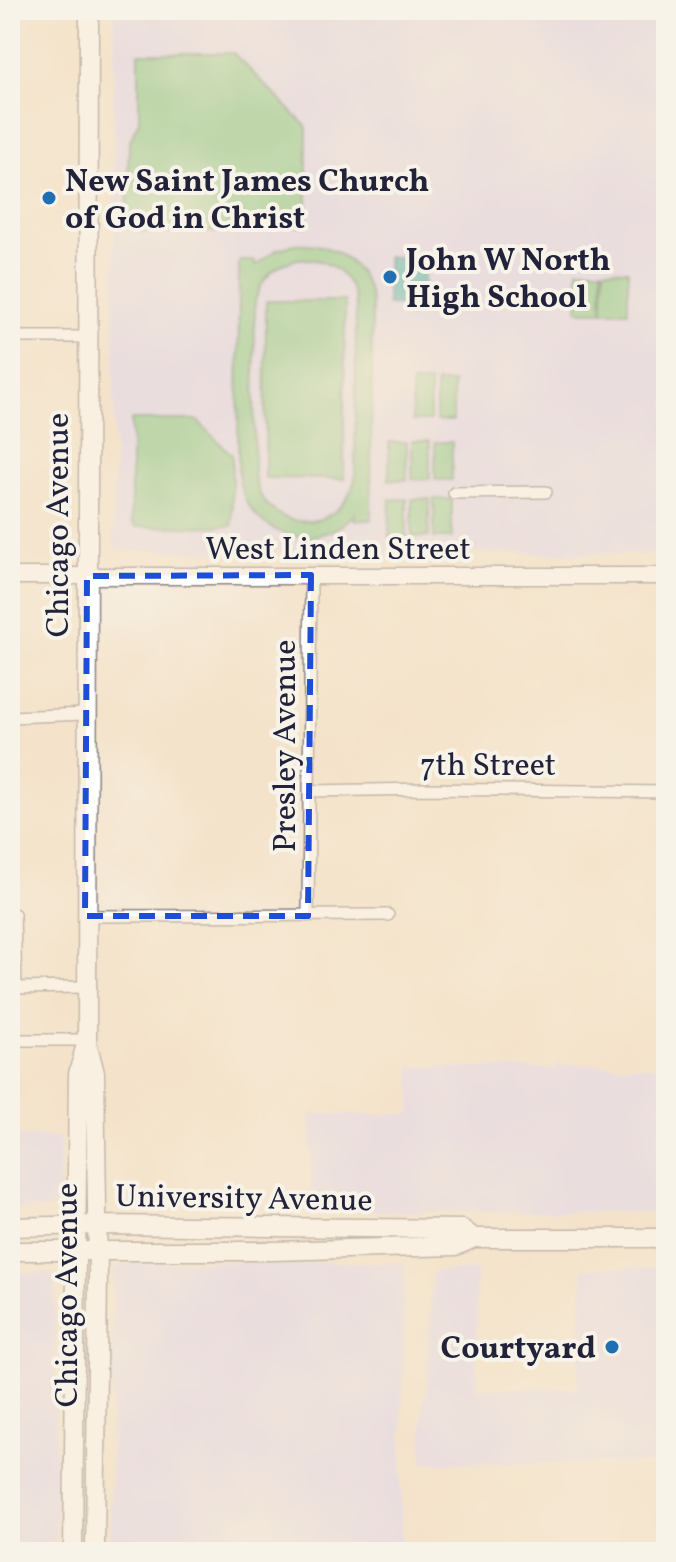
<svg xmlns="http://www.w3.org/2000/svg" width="676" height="1562" font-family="Vollkorn,serif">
<rect width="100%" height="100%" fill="#f7f3e8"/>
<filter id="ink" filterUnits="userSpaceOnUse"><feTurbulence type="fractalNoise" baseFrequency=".0125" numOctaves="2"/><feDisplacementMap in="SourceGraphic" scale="16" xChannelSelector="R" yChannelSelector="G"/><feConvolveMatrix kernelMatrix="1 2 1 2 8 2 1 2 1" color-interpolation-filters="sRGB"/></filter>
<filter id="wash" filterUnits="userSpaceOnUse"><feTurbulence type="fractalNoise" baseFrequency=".006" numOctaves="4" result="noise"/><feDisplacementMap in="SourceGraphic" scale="32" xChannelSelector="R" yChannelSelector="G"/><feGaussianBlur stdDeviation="1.8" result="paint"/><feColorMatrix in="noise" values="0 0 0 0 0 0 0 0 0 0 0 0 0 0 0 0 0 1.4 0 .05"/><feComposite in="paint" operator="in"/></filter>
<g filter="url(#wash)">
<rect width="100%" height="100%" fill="#f4e3cb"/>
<path fill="#ded5f5" d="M114 10H666V554L117 550 114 545Z
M556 1064 666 1066V1212L312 1211 311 1114H411V1067L556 1069Z
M10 1137H60V1200L50 1209 10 1210Z
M141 1261 404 1263 401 1552H110L113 1274 119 1266Z
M597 1268H666V1463H423V1405L427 1394 432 1272 476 1270 477 1388 578 1389 583 1269Z
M10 1273H51L55 1278 56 1552H10Z"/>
<path fill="#7dc683" stroke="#50745f" stroke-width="2" fill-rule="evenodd" d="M139 53H233L307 127V226H242L230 232H141L127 222 129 143 139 121Z
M295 244C337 241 369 268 372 310L371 520H355V514C310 559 243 533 238 471L239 261H255V266L276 250ZM298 259C330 257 354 277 356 309L355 479C340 540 258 533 254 471L255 301C261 279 275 264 298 259Z
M578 269H602V311H578Z
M604 269 628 270V311H603Z
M266 301H345L344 479 265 478Z
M412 383H430V421H412Z
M436 383H453V421H436Z
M131 420H197L232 455V526L136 527 131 521Z
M412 441H430V479H412Z
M389 442H407V480H389Z
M435 442H452V480H435Z
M390 499H407V537H389Z
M412 499H430L429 537H412Z
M434 499H452V538H434Z"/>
<path fill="#3daeb5" stroke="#306878" stroke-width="2" d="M387 257H424V306L387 305Z"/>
</g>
<g filter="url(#ink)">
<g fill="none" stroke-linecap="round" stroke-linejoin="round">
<g stroke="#8b8283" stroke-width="14">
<path id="street" d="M10 337H87
M454 493 546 492
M10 717 86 714
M310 791 427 789 666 792
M14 914 16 988
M85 916 388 915
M308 916 311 575
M10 988 86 987
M10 1040H87"/>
</g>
<g stroke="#8b8283" stroke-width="19">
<path id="secondary" d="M10 576H666"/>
</g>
<g stroke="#8b8283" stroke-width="21">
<path id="primary" d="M87 1042 95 1073 98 1273 95 1552
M10 1227 96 1225 462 1229 474 1238
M10 1251H272L456 1246 474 1238H666
M73 1552 78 1074 87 1040 89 10"/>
</g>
<use href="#street" stroke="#fff" stroke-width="11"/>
<use href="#secondary" stroke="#fff" stroke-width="16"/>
<use href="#primary" stroke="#fff" stroke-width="18"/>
</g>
</g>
<path d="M0 0H676V1562H0ZM311 575 308 916H85L87 576Z" fill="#f4e3cb" fill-opacity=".55" fill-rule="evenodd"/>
<path fill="none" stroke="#1d4ed8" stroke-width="6" stroke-dasharray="16 10" stroke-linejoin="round" d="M311 575 308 916H85L87 576Z"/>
<g fill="#1f6fb2" stroke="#f7f3e8" stroke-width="3">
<circle cx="49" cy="198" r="8"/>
<circle cx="390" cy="277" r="8"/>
<circle cx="612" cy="1347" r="8"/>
</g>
<g text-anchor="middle" stroke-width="8" stroke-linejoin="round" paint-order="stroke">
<g font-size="32" font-weight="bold" fill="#22223b" stroke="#f7f3e8" text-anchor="start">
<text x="65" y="191">New Saint James Church<tspan x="65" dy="37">of God in Christ</tspan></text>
<text x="406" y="270">John W North<tspan x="406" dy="37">High School</tspan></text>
<text x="596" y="1358" text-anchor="end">Courtyard</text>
</g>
<g font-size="32" fill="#22223b" stroke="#f7f3e8">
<text transform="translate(57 525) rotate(-90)" y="11">Chicago Avenue</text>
<text x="338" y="559">West Linden Street</text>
<text transform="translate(284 746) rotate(-90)" y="11">Presley Avenue</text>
<text x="488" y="775">7th Street</text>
<text transform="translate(244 1197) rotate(1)" y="11">University Avenue</text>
<text transform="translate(66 1295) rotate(-90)" y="11">Chicago Avenue</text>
</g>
</g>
<rect width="676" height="1562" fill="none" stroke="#f7f3e8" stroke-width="40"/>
</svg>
